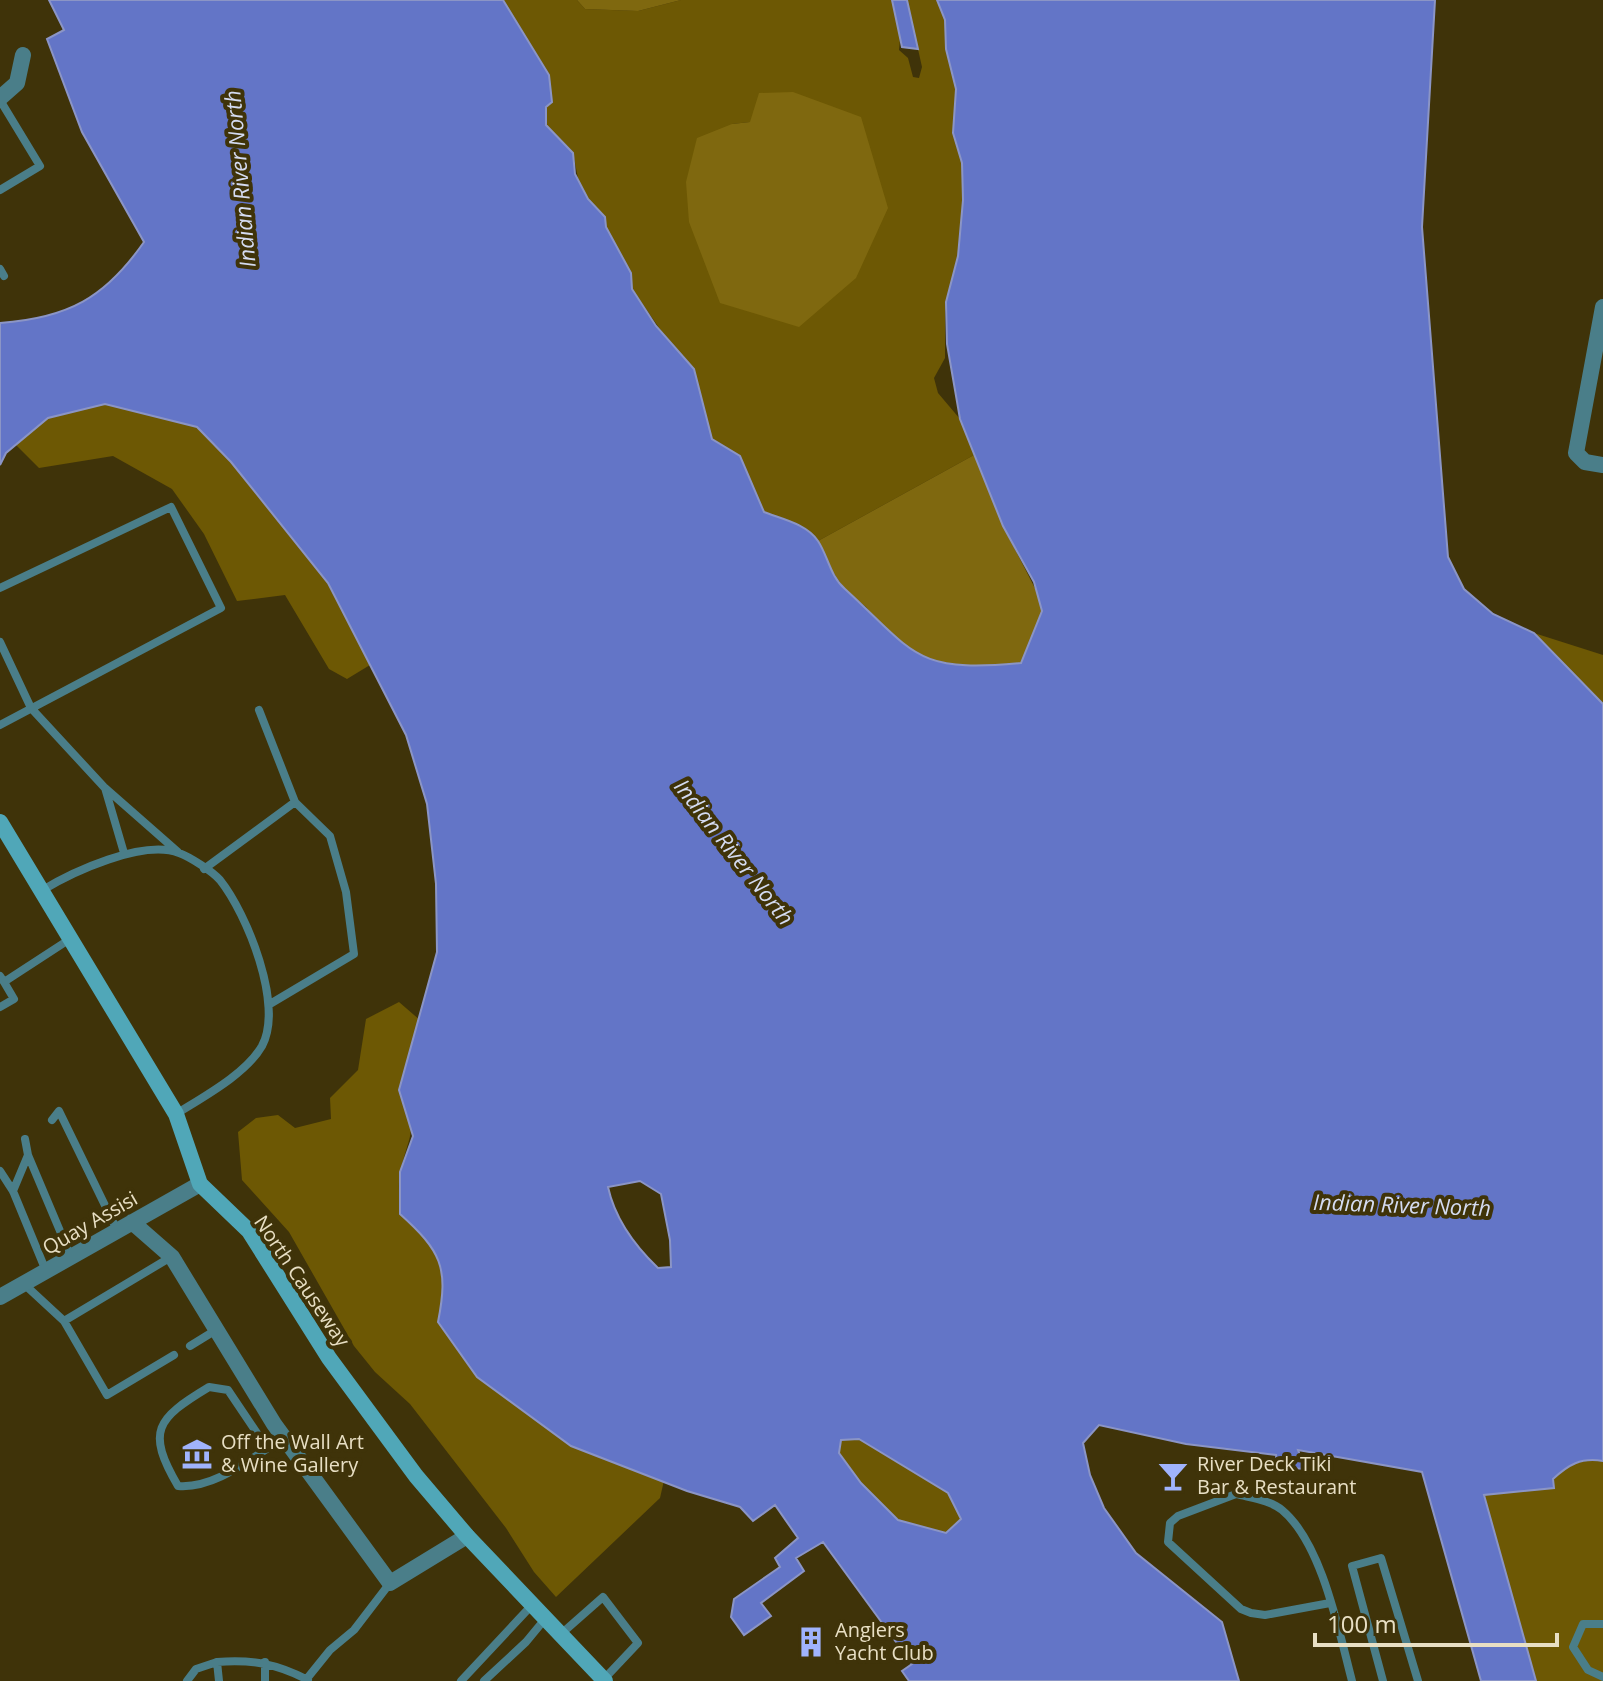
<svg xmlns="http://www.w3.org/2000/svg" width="1603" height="1681" font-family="'Open Sans',sans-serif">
<rect width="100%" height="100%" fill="#3f3309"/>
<path fill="#6d5804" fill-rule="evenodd" d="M503 0H577L585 9 638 11 681 0H892L901 28 899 50 908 58 913 77 919 78 922 67 907 0H937L945 20 946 49 956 89 953 133 962 163 963 200 958 256 945 312V358L934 378 938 393 960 419 974 455 818 541 805 528 764 512 740 456 712 439 694 369 676 352 632 289 631 273 606 227 605 217 588 199 579 183 573 153 546 125 547 107 552 101 549 75ZM750 122 689 222 732 124Z
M105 404 197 427 231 462 328 583 370 665 347 679 329 669 285 595 237 601 204 534 172 489 113 456 39 468 16 445 48 418Z
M1534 633 1603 655V704Z
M399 1002 421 1021 399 1089C418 1133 411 1128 401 1169 397 1183 400 1200 400 1214 441 1251 449 1267 438 1322L665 1476 660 1498 556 1597 534 1572 506 1528 410 1404 375 1372 354 1346 289 1232 242 1180 238 1132 256 1118 278 1115 295 1128 331 1119 330 1098 358 1070 366 1019Z
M840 1439H859L948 1493 962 1519 947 1533 899 1520 861 1483 839 1453Z
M1592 1459 1603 1461V1681H1536L1484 1495 1554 1488 1553 1479 1567 1466Z"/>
<path fill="#7f680f" d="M577 0H681L638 11 585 9Z
M793 92 861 117 888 208 856 278 799 327 720 303 689 222 686 182 697 138 732 124 750 122 759 93Z
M974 455 1003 526 1039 596 1042 611 1021 663 976 668 926 659 885 631 866 607 845 590 829 566 818 541Z"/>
<path fill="#6375c7" stroke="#8b95c6" stroke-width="2" fill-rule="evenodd" d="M49 0H503L549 75 552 102 546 107V125L573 153 575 174 588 199 605 217 606 227 631 273 632 289 656 326 694 369 712 439 740 456 764 512C782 519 807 524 818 541 828 556 830 576 845 589 916 654 914 673 1021 663L1042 611 1034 582 1003 526 960 419 947 344 946 302 958 256 963 200 962 163 953 133 956 89 946 49 945 20 937 0H1435L1422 227 1448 557 1464 589 1493 614 1534 633 1603 704V1461C1581 1457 1568 1465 1553 1479L1554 1488 1484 1495 1536 1681H1481L1422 1472 1298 1450 1305 1469 1277 1467 1276 1455 1186 1444 1099 1425 1083 1443 1090 1475 1104 1508 1136 1553 1222 1622 1239 1681H909L902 1671 912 1664 823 1542 796 1558 804 1571 761 1603 771 1616 744 1635 731 1617 734 1599 780 1567 775 1558 798 1538 775 1505 753 1521 740 1507 687 1491 571 1446 477 1377 438 1322C449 1267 441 1251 400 1214V1172L413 1136 399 1090 437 952 436 884 427 804 406 735 328 583 231 462 197 427 105 404 48 418 6 453 0 465V323C68 318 105 298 144 242L82 132 47 39 64 30ZM640 1181 661 1194 670 1240 671 1267 658 1268C634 1245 615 1219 608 1187ZM859 1439 948 1493 961 1519 946 1533 898 1520 861 1483 839 1453 841 1440Z
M892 0H907L918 49 902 47Z"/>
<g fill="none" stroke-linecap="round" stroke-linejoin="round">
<path stroke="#4a7e89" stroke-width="8" d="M0 100 40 166 0 190
M0 269 4 276
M0 588 171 507 221 608 0 725
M0 642 31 708 104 787 178 852
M259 710 295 802
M105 788 124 853
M204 869 295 802 330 836 346 892 354 954 270 1004
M41 891C72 872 143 839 179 853 190 857 212 871 220 880 247 914 284 1005 262 1046 246 1074 203 1097 176 1114
M0 976 4 982 70 939
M0 1007 14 999 4 982
M52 1120 59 1111 117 1230
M28 1155 71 1257
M0 1171 13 1191 46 1271
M13 1191 28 1155 25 1139
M24 1284 64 1321 107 1395 174 1355
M64 1321 171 1257
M190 1346 216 1330
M267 1448 228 1390 209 1387C156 1419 146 1431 178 1486 216 1489 252 1457 284 1438
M1330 1603 1265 1615 1251 1613 1241 1609 1168 1542 1170 1523 1178 1516 1236 1494C1251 1498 1270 1500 1282 1510 1322 1543 1339 1632 1352 1681
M1603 1624H1583L1573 1647 1588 1670 1603 1677
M561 1634 603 1597 638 1643 604 1679
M265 1662V1681
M187 1681 196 1669 217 1662
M219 1681 217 1662C252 1659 277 1664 308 1680
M305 1681 330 1650 354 1630 390 1583
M461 1681 532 1605
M484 1681 526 1642 545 1619
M1383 1681 1352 1566 1381 1558 1418 1681"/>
<path stroke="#4a7e89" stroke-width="16" d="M0 98 17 83 23 55
M1603 307 1576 453 1585 462 1603 465
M132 1222 172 1257 274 1424 390 1583 467 1536
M0 1297 200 1184"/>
<path stroke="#50a7b8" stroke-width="16" d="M0 822 176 1114 200 1184 249 1231 329 1358 416 1476 467 1536 605 1681"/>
</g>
<defs>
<g id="museum-bare" transform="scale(2.4)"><path d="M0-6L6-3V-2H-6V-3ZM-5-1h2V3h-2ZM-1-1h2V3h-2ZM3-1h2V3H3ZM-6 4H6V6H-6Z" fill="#a0b3fd" stroke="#3f3309" stroke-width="2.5" paint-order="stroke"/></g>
<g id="bar-bare" transform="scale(2.4)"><path d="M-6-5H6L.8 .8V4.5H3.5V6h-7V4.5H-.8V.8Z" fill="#a0b3fd" stroke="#3f3309" stroke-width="2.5" paint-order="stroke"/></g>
<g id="building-bare" transform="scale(2.4)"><path d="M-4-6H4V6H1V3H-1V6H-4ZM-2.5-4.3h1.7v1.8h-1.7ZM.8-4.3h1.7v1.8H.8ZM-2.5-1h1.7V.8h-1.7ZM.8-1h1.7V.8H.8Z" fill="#a0b3fd" stroke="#3f3309" stroke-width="2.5" paint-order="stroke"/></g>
</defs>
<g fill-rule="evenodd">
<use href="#museum-bare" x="197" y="1454"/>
<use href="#bar-bare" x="1173" y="1476"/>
<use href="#building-bare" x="811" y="1642"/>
</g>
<g text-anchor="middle" stroke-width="8" stroke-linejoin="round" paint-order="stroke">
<g font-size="20" fill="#e8dfc4" stroke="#3f3309">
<text transform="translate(90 1223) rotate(-30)" y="7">Quay Assisi</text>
<text transform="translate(302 1281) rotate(56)" y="7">North Causeway</text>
</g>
<g font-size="20" fill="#e8dfc4" stroke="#3f3309" text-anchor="start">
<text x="221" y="1449">Off the Wall Art<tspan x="221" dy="23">&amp; Wine Gallery</tspan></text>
<text x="1197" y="1471">River Deck Tiki<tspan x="1197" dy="23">Bar &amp; Restaurant</tspan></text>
<text x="835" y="1637">Anglers<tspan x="835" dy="23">Yacht Club</tspan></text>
</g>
<g font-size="22" font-style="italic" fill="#d4dbf1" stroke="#3f3309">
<text transform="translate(240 179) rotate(-95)" y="8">Indian River North</text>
<text transform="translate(734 852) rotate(52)" y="8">Indian River North</text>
<text transform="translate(1402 1205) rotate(2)" y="8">Indian River North</text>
</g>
</g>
<path d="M1315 1633v12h242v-12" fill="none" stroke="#e8dfc4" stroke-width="4"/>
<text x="1327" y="1633" font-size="24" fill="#e8dfc4" stroke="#3f3309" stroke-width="6" paint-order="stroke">100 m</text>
</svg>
